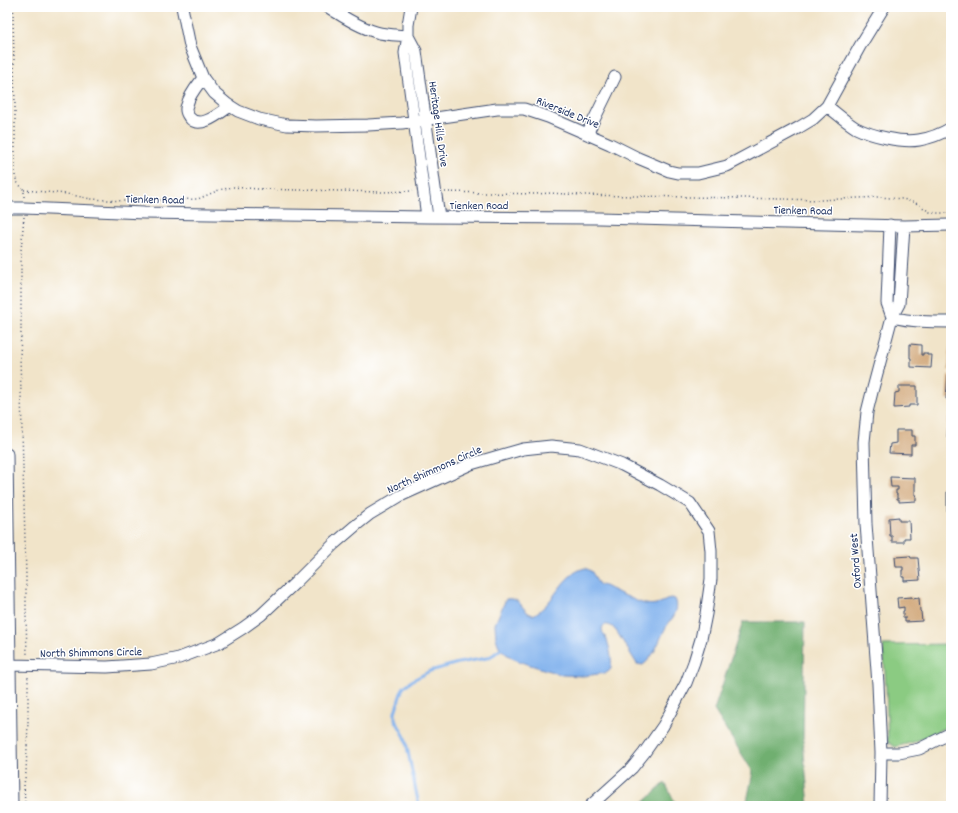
<svg xmlns="http://www.w3.org/2000/svg" width="958" height="813" font-family="Dekko,sans-serif">
<rect width="100%" height="100%" fill="#fff"/>
<filter id="ink" filterUnits="userSpaceOnUse"><feTurbulence type="fractalNoise" baseFrequency=".025" numOctaves="2"/><feDisplacementMap in="SourceGraphic" scale="8" xChannelSelector="R" yChannelSelector="G"/><feConvolveMatrix kernelMatrix="1 2 1 2 8 2 1 2 1" color-interpolation-filters="sRGB"/></filter>
<filter id="wash" filterUnits="userSpaceOnUse"><feTurbulence type="fractalNoise" baseFrequency=".012" numOctaves="4" result="noise"/><feDisplacementMap in="SourceGraphic" scale="16" xChannelSelector="R" yChannelSelector="G"/><feGaussianBlur stdDeviation="0.9" result="paint"/><feColorMatrix in="noise" values="0 0 0 0 0 0 0 0 0 0 0 0 0 0 0 0 0 1.4 0 .05"/><feComposite in="paint" operator="in"/></filter>
<g filter="url(#wash)">
<rect width="100%" height="100%" fill="#f1e4c9"/>
<path fill="#8bcb82" stroke="#537d70" d="M951 644V725L914 742 895 747 888 742 886 686 883 645Z"/>
<path fill="#70af70" stroke="#466f67" d="M743 622H805L803 742 809 806H746L753 772 714 710Z
M665 783 677 806H640Z"/>
<path fill="#82b2ed" stroke="#4e70a6" d="M585 568C587 569 589 570 591 571 594 574 595 580 599 584 601 586 604 585 607 587 612 590 616 591 621 594 641 602 649 611 670 598L675 599C677 603 677 607 676 611 674 618 669 622 666 627 659 640 655 656 643 665L637 664 617 632C613 627 610 624 604 625L602 628C602 633 605 636 607 640 609 645 613 663 611 668 610 671 609 671 606 673L583 676 562 675 521 662 512 658 505 653 500 648 498 644 496 638 495 624 506 599C523 597 520 611 533 615 555 604 561 574 585 568Z"/>
<g fill="none" stroke-linecap="round" stroke-linejoin="round">
<path stroke="#82b2ed" stroke-width="3" d="M419 806 405 737 395 719V712L402 690 404 687 413 680 430 671 458 663 487 658 493 655 501 649"/>
</g>
<g id="blocks">
<path fill="#d1a87a" d="M910 344 921 345V355H923V353H927V355H932L931 368 911 367V358H910Z
M950 345H951V370H948L949 356 948 355Z
M948 375H951V399H946Z
M899 386H917V405H909V407L894 408 895 393 899 392Z
M948 417H951V437H947Z
M896 430H912V436H915V445H911V454L889 453 890 444 896 443Z
M890 477 915 478V495L916 496V501L899 502V499H897V494H896V490H898V487H891Z
M951 491V513H947V492Z
M899 517V521H909L910 538H904V542H892V536H890L889 518Z
M910 556 911 558H918L920 580 904 581V577H902V570H903V567H896L895 557Z
M912 597V599L919 598 920 611 921 612 922 621 905 622V617H903V611H904V607L898 608 897 598Z"/>
</g>
</g>
<g filter="url(#ink)">
<use href="#blocks" fill-opacity="0" stroke="#3b4a6e" stroke-width="1"/>
<g fill="none" stroke-linecap="round" stroke-linejoin="round">
<g stroke="#3b4a6e" stroke-width="13">
<path id="minor" d="M182 7 190 46 203 78 214 93 227 104 238 111 259 119 287 125 316 126 368 125 402 123 497 109H524L548 117 610 144 638 158 669 171 678 173H698L727 166 798 128 813 119 827 106 860 46 884 7
M328 7C343 17 359 27 376 32 386 35 397 35 408 36V25L411 7
M203 78C197 86 189 95 187 105 185 109 186 113 189 117 199 131 220 113 230 106
M827 106C836 113 846 122 856 128 872 136 902 143 919 140 931 138 941 134 951 128
M587 134 615 77
M7 208H24L144 213 427 217 599 218 904 226 951 225
M427 217 405 53 408 36 416 51 439 217
M890 225 887 303 892 317
M892 317C912 322 931 322 951 322
M7 454 12 806
M10 665 107 667 151 664 179 658 219 643 243 628 261 615 296 582 334 544 355 526 370 514 400 496 471 464 523 449 551 446 580 449 622 465 660 485 690 503 709 531 711 551V579L706 614 701 639 694 662 686 683 663 726 644 753 632 768 590 806
M881 753H899L919 749 951 733
M880 806 881 753 878 684 866 524 864 442 867 412 872 392 892 317 899 304 904 226"/>
</g>
<path stroke="#3b4a6e" stroke-width="1.5" stroke-dasharray="1 3" stroke-linecap="butt" d="M14 7 13 17 15 106V176L17 182 24 190V198
M24 190 67 194 91 199 123 201 198 199 219 190 233 187 258 189 381 192 413 191
M445 192 536 194 551 193 580 195 742 198 820 200 878 197 903 199 916 203 930 212 938 213H951
M24 217 21 250V331L20 357 26 576V616L27 655
M25 806 24 784 26 773 28 722V675"/>
<use href="#minor" stroke="#fff" stroke-width="11"/>
</g>
</g>
<g text-anchor="middle" stroke-width="3" stroke-linejoin="round" paint-order="stroke">
<g font-size="12" fill="#1b2f5e" stroke="#fff">
<text transform="translate(568 112) rotate(22)" y="4">Riverside Drive</text>
<text transform="translate(439 124) rotate(82)" y="4">Heritage Hills Drive</text>
<text transform="translate(155 199) rotate(1)" y="4">Tienken Road</text>
<text x="479" y="209">Tienken Road</text>
<text transform="translate(803 210) rotate(1)" y="4">Tienken Road</text>
<text transform="translate(434 469) rotate(-24)" y="4">North Shimmons Circle</text>
<text transform="translate(855 561) rotate(-94)" y="4">Oxford West</text>
<text transform="translate(91 652) rotate(-1)" y="4">North Shimmons Circle</text>
</g>
</g>
<rect width="958" height="813" fill="none" stroke="#fff" stroke-width="24"/>
</svg>
